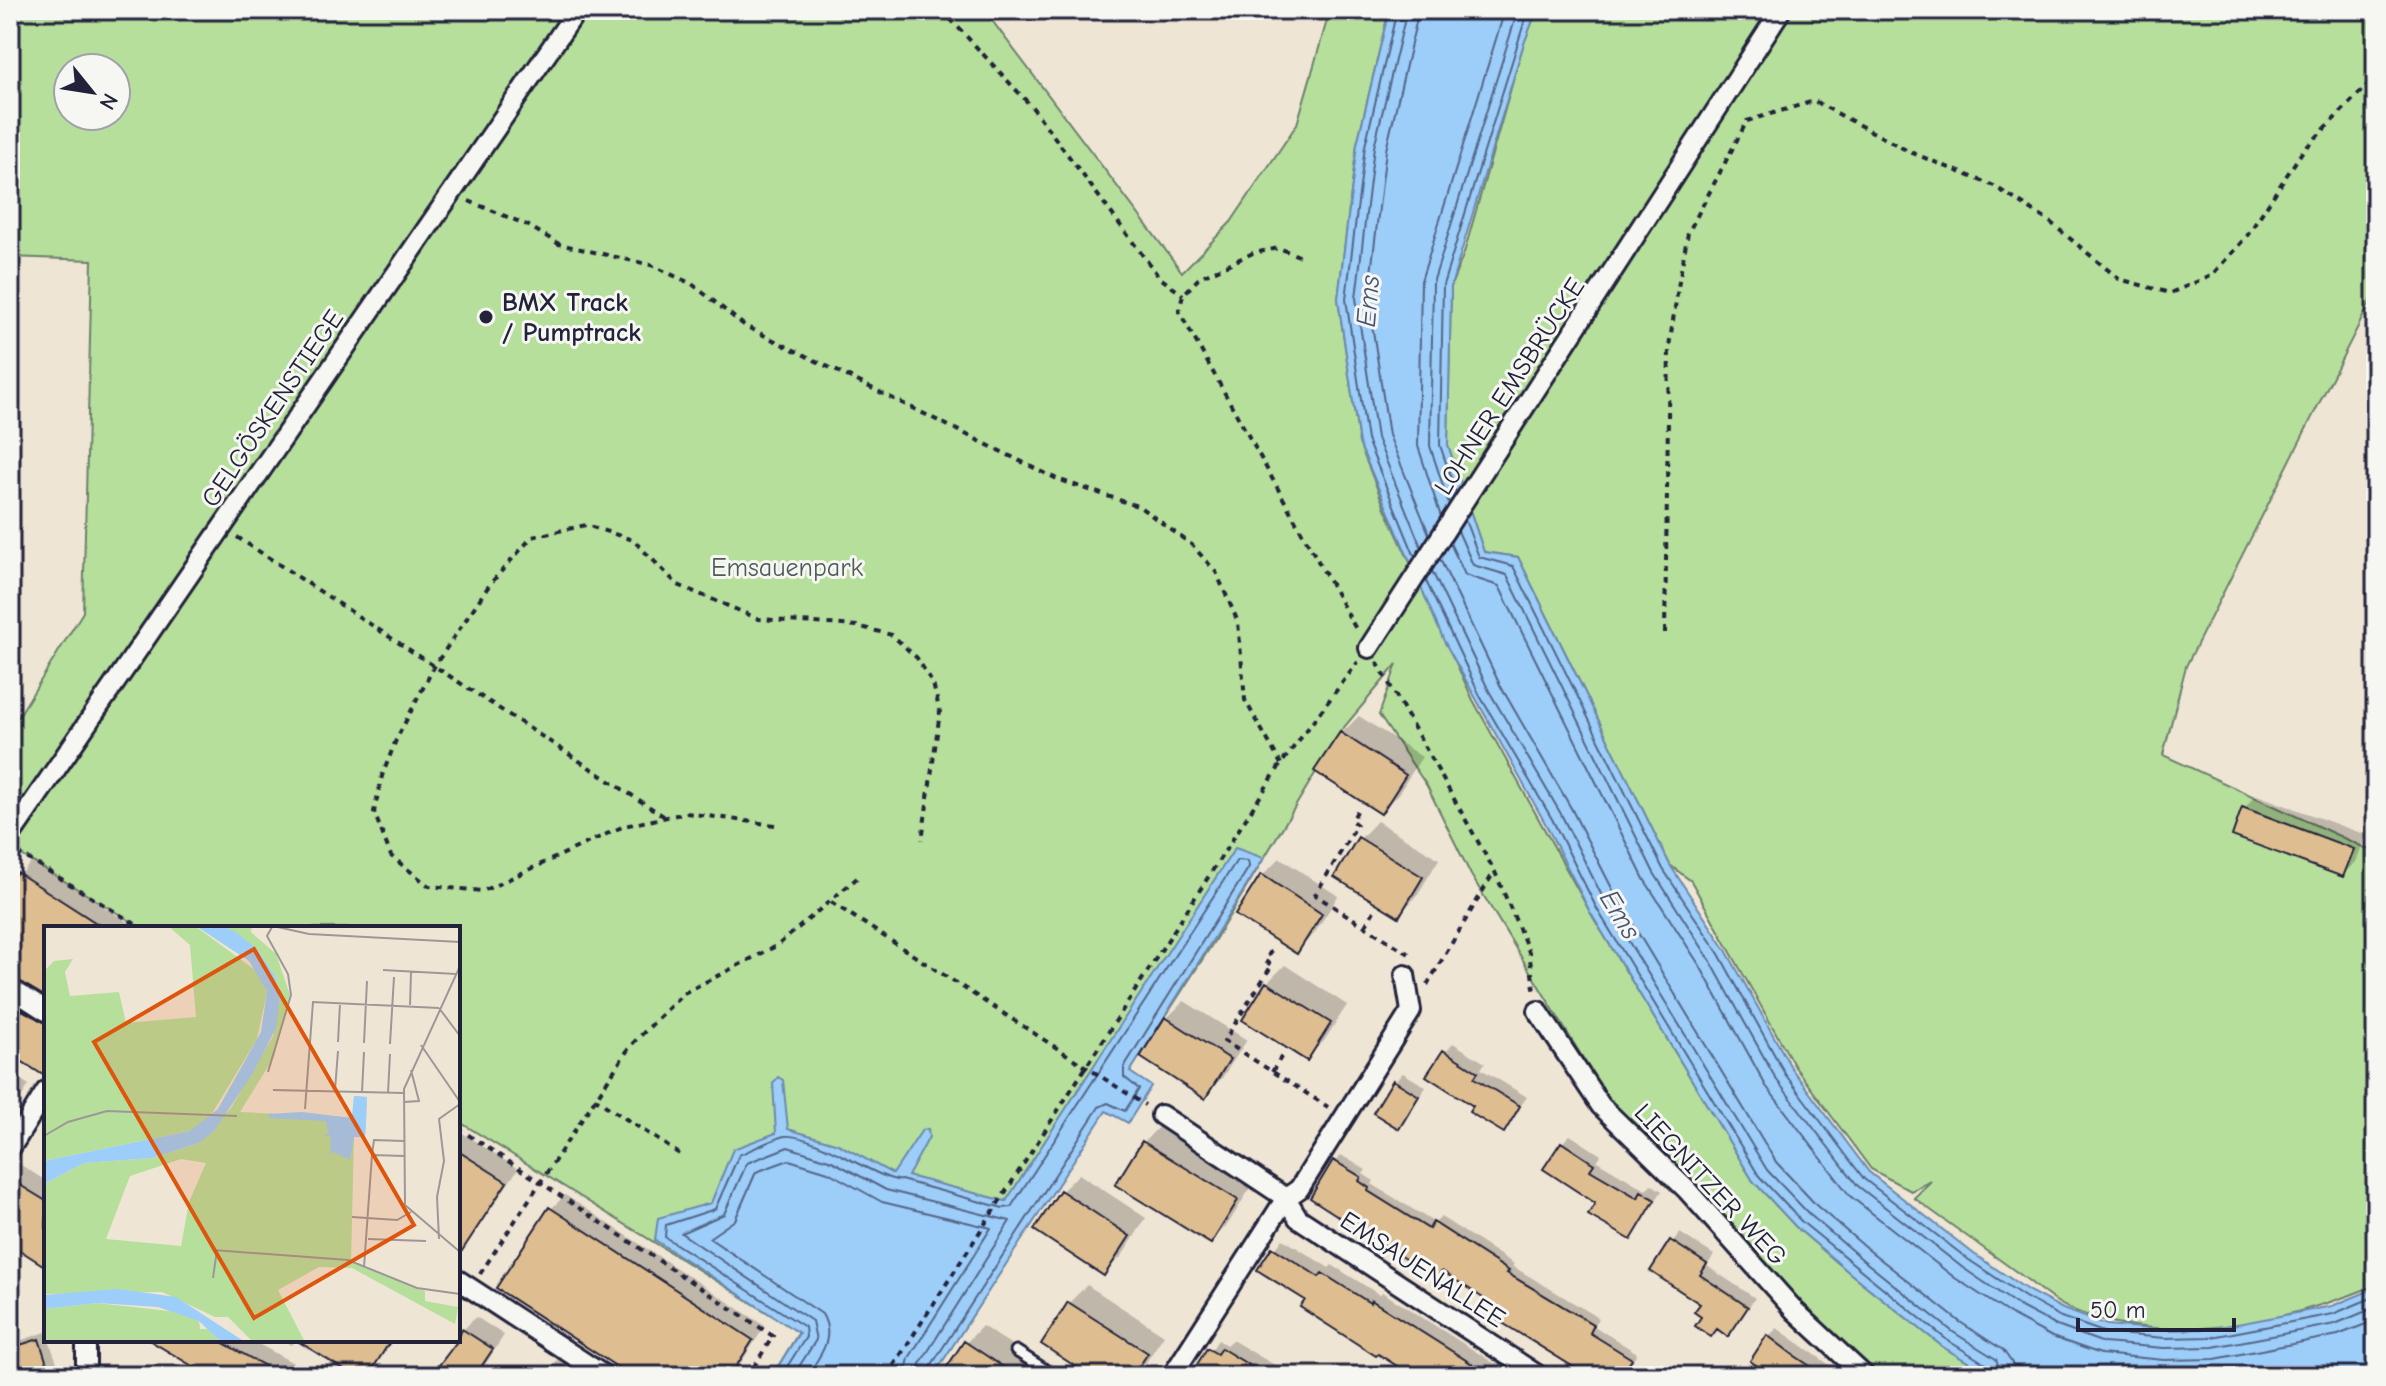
<svg xmlns="http://www.w3.org/2000/svg" width="2386" height="1386" font-family="'Comic Neue',sans-serif">
<rect width="100%" height="100%" fill="#efe5d5"/>
<filter id="ink" filterUnits="userSpaceOnUse"><feTurbulence type="fractalNoise" baseFrequency=".0125" numOctaves="2"/><feDisplacementMap in="SourceGraphic" scale="16" xChannelSelector="R" yChannelSelector="G"/><feConvolveMatrix kernelMatrix="1 2 1 2 8 2 1 2 1" color-interpolation-filters="sRGB"/></filter>
<g filter="url(#ink)">
<path fill="#b6df9c" stroke="#6c806c" stroke-width="2" fill-rule="evenodd" d="M10 10H984L1182 272 1231 222 1297 124 1330 10H1389L1357 144 1338 299 1359 443 1385 508 1473 700 1590 912 1753 1181 1796 1227 1851 1274 1943 1347 1991 1376H1875L1801 1310 1791 1290 1715 1218 1614 1109 1471 875 1427 786 1379 715 1397 664 1340 732 1213 943 933 1376H772L799 1332 458 1121V928H142L10 848V730L83 612 92 260 10 257ZM68 68H116V116H68Z
M1537 10H2376V291L2186 666 2163 755 2376 853V1285C2284 1323 2163 1349 2068 1308 2050 1300 2034 1284 2018 1273 1983 1248 1949 1223 1914 1198L1931 1181 1911 1191 1871 1169 1795 1067 1691 881 1670 865 1518 557 1484 552 1448 445 1451 286 1464 253 1523 46Z"/>
<path fill="#9dcdf9" stroke="#6c89ad" stroke-width="2" d="M1389 10H1537L1523 46 1451 286 1448 445 1484 552 1518 557 1670 865 1726 950 1792 1069 1869 1172 1974 1254 2029 1291 2063 1309 2107 1325 2165 1330 2211 1329 2332 1306 2376 1288V1376H1991L1943 1347 1851 1274 1796 1227 1753 1181 1590 912 1545 823 1444 641 1359 443 1338 299 1357 144Z
M1235 848 1264 858 1130 1072 1151 1086 1128 1123 1106 1111 933 1376H772L799 1333 655 1240 658 1218 711 1203 733 1149 776 1133 773 1083 778 1077 783 1080 788 1129 838 1144 893 1174 922 1130 928 1129 929 1137 908 1176 1006 1201Z"/>
<path fill="#0003" d="M1359 716 1422 757 1398 794 1381 812 1342 733Z
M2257 795 2366 835 2356 862 2342 875 2244 808Z
M1377 821 1439 859 1416 897 1399 914 1360 839Z
M1280 858 1338 896 1314 934 1296 951 1262 876Z
M32 861 137 928H46V995L10 973V887Z
M1285 965 1347 1005 1324 1041 1306 1058 1244 1019 1267 983Z
M36 998 46 1004V1072L24 1061 15 1076 29 1085 10 1115V1032Z
M1184 1001 1247 1040 1222 1078 1204 1096 1167 1018Z
M1453 1043 1485 1063 1481 1069 1527 1097 1503 1130 1476 1106 1429 1075Z
M1403 1073 1426 1087 1399 1126 1395 1081Z
M1161 1124 1254 1182 1228 1224 1211 1242 1118 1184 1144 1142Z
M458 1130 518 1169 458 1257Z
M1570 1135 1601 1155 1597 1161 1646 1190 1651 1184 1662 1191 1630 1238 1598 1203 1562 1143Z
M1341 1155 1366 1170 1363 1174 1374 1181 1372 1184 1435 1223 1441 1217 1514 1264 1512 1266 1599 1318 1594 1326 1637 1353 1622 1376H1593L1443 1269 1335 1162Z
M10 1158 46 1181V1265L10 1241Z
M1079 1174 1146 1218 1122 1256 1104 1273 1062 1191Z
M565 1195 765 1326 732 1376H635L551 1209Z
M1680 1233 1714 1255 1707 1266 1755 1298 1728 1334 1704 1316 1702 1303 1653 1270Z
M1283 1239 1329 1268 1332 1265 1380 1295 1382 1292 1500 1367 1494 1376H1418L1260 1270Z
M1087 1285 1164 1335 1137 1376H1094L1069 1303Z
M476 1317 504 1335 478 1376H434L463 1330Z
M982 1326 1061 1376H944L966 1343Z
M1777 1328 1838 1371 1834 1376H1776L1768 1337Z
M46 1332 60 1371 55 1376H10V1344Z
M153 1340H251L317 1376H204L206 1372Z
M282 1340H297L291 1345Z
M300 1340H393L368 1376H358Z
M1218 1340 1226 1345 1232 1340 1293 1376H1194Z
M559 1358 588 1376H543Z"/>
<g fill="none" stroke-linecap="round" stroke-linejoin="round">
<path stroke="#536687" stroke-width="2" d="M1397 10 1365 146 1346 299 1367 440 1415 557
M1407 10 1374 147 1356 298 1377 438 1421 547
M1419 10 1386 150 1368 298 1389 435 1429 534
M1456 493 1440 445 1443 285 1528 10
M1449 504 1430 446 1433 283 1518 10
M1441 517 1418 446 1421 281 1505 10
M1465 520 1479 557 1513 566 1663 869 1719 954 1785 1074 1864 1179 1969 1260 2025 1297 2061 1317 2106 1333 2165 1338 2212 1337 2333 1314 2376 1296
M1458 531 1473 565 1507 575 1654 873 1710 960 1776 1079 1858 1186 1963 1268 2019 1306 2057 1326 2104 1343 2164 1348 2213 1347 2335 1324 2376 1307
M1450 543 1465 575 1499 586 1644 879 1700 966 1766 1086 1850 1196 1955 1278 2013 1316 2052 1337 2101 1354 2164 1360 2215 1359 2338 1335 2376 1320
M1440 559 1500 685 1571 808 1617 898 1776 1162 1817 1206 1870 1251 1960 1322 2003 1350 2012 1363 2014 1376
M1432 571 1489 691 1561 814 1606 904 1767 1170 1809 1214 1863 1260 1953 1332 1996 1359 2002 1376
M1426 581 1480 696 1552 819 1597 909 1759 1176 1802 1222 1947 1340 1989 1366 1992 1376
M781 1376 806 1337 805 1327 665 1237 666 1225 715 1209 739 1155C749 1151 777 1137 785 1136 814 1133 885 1184 901 1180L1003 1208 1011 1207 1237 860 1248 861 1249 867 1124 1067V1077L1139 1089 1125 1111 1108 1103 1099 1107 929 1369 927 1376
M793 1376 816 1340 812 1321 681 1233 724 1214 747 1163 788 1147 832 1161 886 1190 1010 1221 920 1364 917 1376
M807 1376C820 1356 836 1338 822 1314L709 1238 735 1220 756 1172 789 1160 828 1172 882 1202 991 1228 909 1358 905 1376"/>
</g>
<path fill="#debe91" stroke="#22223b" stroke-width="2" d="M1340 732 1406 775 1381 814 1314 771Z
M2242 807 2354 849 2343 877 2232 836Z
M1358 837 1423 877 1399 917 1334 877Z
M17 872 104 928H46V997L10 976V884Z
M1261 874 1322 914 1297 954 1235 915Z
M1266 982 1331 1023 1307 1061 1242 1020Z
M22 1010 46 1023V1077L21 1061 10 1079V1028Z
M1165 1017 1230 1059 1205 1099 1140 1057Z
M1443 1050 1478 1072 1474 1078 1520 1106 1504 1133 1469 1112 1473 1106 1426 1076Z
M1393 1080 1419 1096 1399 1129 1373 1113Z
M1142 1141 1238 1200 1211 1244 1115 1185Z
M1561 1142 1594 1164 1590 1170 1638 1198 1641 1191 1655 1200 1631 1240 1588 1215 1595 1203 1543 1169Z
M458 1151 507 1182 458 1257Z
M1333 1160 1361 1177 1359 1181 1369 1188 1368 1191 1429 1229 1433 1222 1509 1271 1507 1273 1594 1325 1590 1333 1632 1359 1622 1376H1588L1496 1319 1501 1310 1442 1271 1436 1279 1310 1198Z
M10 1179 46 1201V1267L10 1244Z
M1060 1190 1130 1236 1104 1276 1034 1230Z
M549 1207 753 1340 730 1376H631L496 1288Z
M1670 1240 1707 1264 1700 1275 1748 1307 1728 1337 1717 1329 1711 1337 1695 1326 1701 1317 1694 1312 1700 1304 1650 1271Z
M1272 1247 1319 1277 1322 1273 1370 1303 1371 1300 1491 1376H1413L1378 1354 1376 1356 1300 1307 1305 1300 1257 1270Z
M1068 1302 1148 1353 1133 1376H1090L1041 1344Z
M462 1329 493 1349 475 1376H431L458 1340Z
M1767 1335 1792 1354 1825 1376H1772L1750 1361Z
M39 1339 51 1376H10V1348Z
M149 1340H218L283 1376H209Z
M296 1340H391L368 1376H354Z
M964 1341 1017 1376H941Z
M1207 1348 1217 1354 1221 1348 1267 1376H1190Z"/>
<g fill="none" stroke-linecap="round" stroke-linejoin="round">
<g stroke="#22223b" stroke-width="15">
<path id="lane" d="M1016 1351 1055 1376"/>
</g>
<g stroke="#22223b" stroke-width="24">
<path id="street" d="M1369 648 1781 10
M10 836 577 10
M10 988 46 1011
M1538 1011 1601 1106 1687 1190 1795 1311 1865 1376
M1161 1115 1286 1198 1298 1218 1539 1376
M10 1149 46 1091
M458 1280 605 1376
M86 1376V1340
M1172 1376 1286 1198 1299 1189 1411 1011 1405 975"/>
</g>
<path stroke="#22223b" stroke-width="4" stroke-dasharray="6 6" stroke-linecap="butt" d="M942 10 1032 107 1159 277 1183 295
M469 201 527 225 559 244 651 265 692 284 745 326 1057 479 1140 507 1192 545 1216 572 1238 622 1245 700 1281 764
M1299 256 1279 248 1253 253 1200 277 1183 295 1179 311 1357 631
M237 537 665 817
M1665 633 1669 347 1679 281 1688 233 1747 121 1814 101 1910 152 1994 186 2050 222 2119 279 2170 293 2211 276 2247 236 2302 152 2376 76
M1377 662 1495 872 1529 952 1535 995
M1357 811 1352 821 1357 825 1315 895 1414 957
M775 825 686 813 624 826 483 891 429 886 391 856 374 812 382 776 396 740 435 665 490 584 532 537 586 525 633 540 678 585 759 619 857 626 892 635 917 658 933 684 940 712 922 840
M17 852 142 928
M831 902 1145 1105
M1365 926 1374 911
M1271 951 1265 961 1272 965 1224 1041 1328 1107
M1427 985 1494 872
M1272 1072 1283 1054
M594 1098 681 1155
M458 1128 773 1336 748 1376
M480 1274 631 1045 684 993 778 945 857 878
M887 1376 1281 764 1358 662"/>
<use href="#lane" stroke="#f6f6f2" stroke-width="9"/>
<use href="#street" stroke="#f6f6f2" stroke-width="18"/>
</g>
</g>
<circle fill="#22223b" stroke="#f6f6f2" stroke-width="3" cx="486" cy="317" r="8"/>
<g text-anchor="middle" stroke-width="6" stroke-linejoin="round" paint-order="stroke">
<g font-size="26" font-weight="bold" fill="#22223b" stroke="#f6f6f2" text-anchor="start">
<text x="502" y="311">BMX Track<tspan x="502" dy="30">/ Pumptrack</tspan></text>
</g>
<g font-size="26" fill="#22223b" stroke="#f6f6f2">
<text transform="translate(1509 386) rotate(-57)" y="9">LOHNER EMSBRÜCKE</text>
<text transform="translate(272 408) rotate(-56)" y="9">GELGÖSKENSTIEGE</text>
<text transform="translate(1711 1184) rotate(47)" y="9">LIEGNITZER WEG</text>
<text transform="translate(1423 1269) rotate(33)" y="9">EMSAUENALLEE</text>
</g>
<g font-size="26" fill="#4e5b58" stroke="#f6f6f2">
<text x="787" y="576">Emsauenpark</text>
</g>
<g font-size="28" font-style="italic" fill="#475574" stroke="#f6f6f2">
<text transform="translate(1367 301) rotate(-85)" y="10">Ems</text>
<text transform="translate(1621 914) rotate(59)" y="10">Ems</text>
</g>
</g>
<g transform="translate(44 926)">
<rect width="416" height="416" fill="#efe5d5"/>
<path d="M124 0H151L215 47 223 66 213 113 164 194 146 205 0 235V45L10 35 29 33 21 46 26 70 75 66 82 97 152 91 146 19ZM179 0H208L207 6 232 28 246 69 230 131 196 186 308 192 310 170 323 171 321 211H310L307 335 381 365V375L414 381 411 398 308 342 275 341 234 364 261 416H209L184 391H171L118 366 0 368V258L40 237 108 232 155 217 187 182 229 110 236 70 231 50 213 23ZM137 233 162 237 145 276 137 320 62 313 86 250ZM53 377 134 386 155 395 156 403H164L177 416H0V383Z" fill="#b6df9c" fill-rule="evenodd"/>
<path d="M152 0H179L193 7 213 23 231 50 236 70 232 102 209 147 170 205 155 217 108 232 40 237 0 258V235L146 205 174 183 217 106 223 65 205 35ZM310 170 323 171 322 198 321 211H310L306 234 289 226 282 230 287 225 286 210 278 209 285 208 281 195 225 192 224 188 258 186 308 192ZM74 363 132 371 201 416H177L155 395 114 381 53 377 0 383V369Z" fill="#9dcdf9"/>
<path fill="none" stroke="#9d9797" stroke-width="2" d="M229 0 265 8 416 16M416 40 360 163 361 279 416 326M339 44 412 48M366 79 367 46M395 82 416 110M294 116 296 77M320 117 323 55M346 118 350 51M377 119 416 176M224 146 247 69 244 48 223 10 228 1M229 164 360 167M291 164 294 125M318 166 320 126M344 167 346 128M360 176 375 175 367 144M261 183 269 76 395 82M0 210 24 196 63 185 193 190M328 228 330 214 360 215M308 291 353 294 367 286M324 313 382 315M395 313 393 271 400 235 395 193 416 178M169 324 304 334 373 362 416 368M320 341 328 229 361 230M169 352 173 324"/>
<path fill="#de560e" fill-opacity="0.15" stroke="#de560e" stroke-width="4" d="M210 23 370 299 210 392 50 116Z"/>
<rect width="416" height="416" fill="none" stroke="#22223b" stroke-width="4"/>
</g>
<rect width="2386" height="1386" fill="none" stroke="#f6f6f2" stroke-width="40"/>
<rect x="20" y="20" width="2346" height="1346" fill="none" stroke="#22223b" stroke-width="3" filter="url(#ink)"/>
<g transform="translate(92 92) rotate(120)"><circle r="38" fill="#f6f6f2" stroke="#a1a1a9" stroke-width="2"/>
<path d="M0-6L14 30L0 20L-14 30Z" fill="#22223b"/>
<text y="-12" font-size="22" font-weight="bold" text-anchor="middle" fill="#22223b">N</text>
</g>
<path d="M2078 1318v12h156v-12" fill="none" stroke="#22223b" stroke-width="4"/>
<text x="2090" y="1318" font-size="24" fill="#22223b" stroke="#f6f6f2" stroke-width="6" paint-order="stroke">50 m</text>
</svg>
